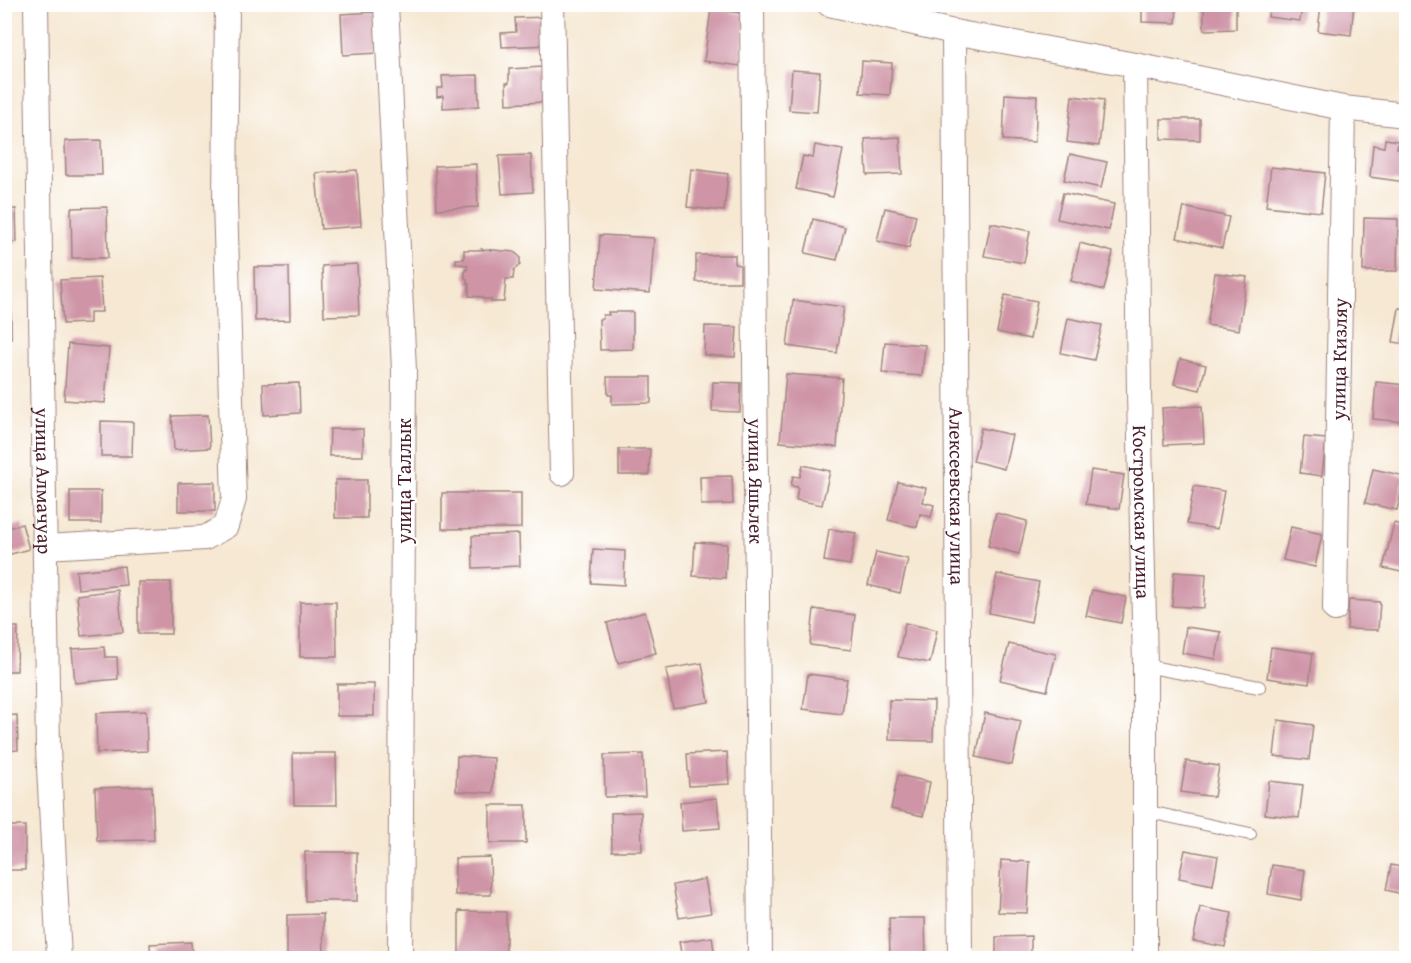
<svg xmlns="http://www.w3.org/2000/svg" width="1411" height="963" font-family="'Gentium Book Plus',serif">
<rect width="100%" height="100%" fill="#fff"/>
<filter id="ink" filterUnits="userSpaceOnUse"><feTurbulence type="fractalNoise" baseFrequency=".0167" numOctaves="2"/><feDisplacementMap in="SourceGraphic" scale="12" xChannelSelector="R" yChannelSelector="G"/><feConvolveMatrix kernelMatrix="1 2 1 2 8 2 1 2 1" color-interpolation-filters="sRGB"/></filter>
<filter id="wash" filterUnits="userSpaceOnUse"><feTurbulence type="fractalNoise" baseFrequency=".008" numOctaves="4" result="noise"/><feDisplacementMap in="SourceGraphic" scale="24" xChannelSelector="R" yChannelSelector="G"/><feGaussianBlur stdDeviation="1.35" result="paint"/><feColorMatrix in="noise" values="0 0 0 0 0 0 0 0 0 0 0 0 0 0 0 0 0 1.4 0 .05"/><feComposite in="paint" operator="in"/></filter>
<g filter="url(#wash)">
<rect width="100%" height="100%" fill="#f6e8d3"/>
<g id="blocks">
<path fill="#cf95a7" d="M1142 4H1177L1176 23 1142 22Z
M1204 4H1236V29L1204 30Z
M1269 4H1302L1300 21 1268 17Z
M1321 4H1354L1351 35 1318 31Z
M711 9 747 14 740 66 704 61Z
M376 12 378 53 343 55 341 14Z
M550 17 551 45 502 47 501 33 516 32 515 18Z
M862 61 892 63 890 95 860 93Z
M543 67 544 102 507 104 506 83H509V69Z
M792 70 820 72 817 112 789 110Z
M478 75 479 106 443 108V96L437 97V88H443L442 76Z
M1005 94 1037 96 1035 142 1003 140Z
M1072 96 1104 100 1099 146 1067 142Z
M1161 119H1200V140L1161 139Z
M900 137 902 174 867 175 865 139Z
M1385 139 1398 141 1397 148 1406 149 1405 182 1370 177 1373 145 1384 147Z
M101 140 102 175H66L65 141Z
M815 145 843 150 833 197 796 189 803 156 813 158Z
M1070 154 1107 162 1101 188 1064 180Z
M531 155 533 192 502 194 499 156Z
M476 164 478 207 437 209 435 166Z
M1271 167 1325 173 1321 212 1266 206Z
M691 169 728 174 724 211 687 207Z
M357 170 361 226 321 229 316 173Z
M1063 193 1114 204 1109 230 1057 219Z
M107 207 108 258H72L71 208Z
M1184 207 1229 217 1222 248 1177 238Z
M885 208 916 215 909 248 877 241Z
M4 209H16L17 242H4Z
M1364 218 1398 219 1397 271H1363Z
M813 219 845 227 837 260 805 253Z
M991 223 1030 231 1024 263 984 256Z
M600 235 654 238 650 293 596 289Z
M1080 243 1113 252 1104 290 1071 281Z
M482 249 514 252 520 257V265L514 270 513 279H506L504 302H491V299H483V297L469 296V284L467 283V279L465 278V269L467 270 468 265 456 264V259H464V250H483Z
M696 255H735V264L740 265V282H696Z
M357 264 359 315 324 316 322 266Z
M254 267H289L290 320 255 321Z
M1215 273 1247 277 1239 330 1207 325Z
M100 278 102 312H90V323L63 324 60 280Z
M4 285H11V339H4Z
M1005 295 1037 301 1030 339 997 332Z
M793 300 844 307 837 353 787 346Z
M1399 308 1406 309V344L1393 342Z
M608 312H633V349L600 350 599 319H603V315H609Z
M1068 318 1102 325 1094 360 1061 353Z
M705 326 737 327 735 357 704 355Z
M885 342 925 345 922 376 882 373Z
M68 344 109 348 105 403 64 400Z
M1180 359 1206 365 1200 390 1174 384Z
M786 374 842 378 837 447 780 442Z
M607 377H651V403L612 404V395H608Z
M713 382 741 383 740 412 712 411Z
M1376 382 1406 385V422L1373 419Z
M299 383 300 413 264 415 263 384Z
M1202 406 1204 443 1164 445 1162 408Z
M208 415 210 448 174 450 172 416Z
M101 421 133 422 132 456H101Z
M981 428 1012 435 1004 469 973 461Z
M330 429H363V456H329Z
M1304 437 1326 439 1322 476 1300 473Z
M619 449H650L649 475H619Z
M803 465 830 471 822 505 796 500 798 487 791 486 793 476 800 477Z
M1373 469 1405 476 1397 510 1365 503Z
M1091 470 1124 475 1119 509 1086 504Z
M732 476 733 504 701 505 700 477Z
M335 480H367V518H335Z
M215 482V511H178V483Z
M898 482 926 488 923 502 934 505 931 517 920 514 917 527 888 520Z
M1194 486 1224 491 1217 529 1187 524Z
M70 491H101V523H70Z
M442 493H521V528L442 529Z
M996 513 1027 521 1019 554 988 546Z
M1394 523 1406 526V573L1383 568Z
M22 524 29 549 4 556V529Z
M1291 527 1322 534 1315 567 1283 560Z
M829 529 856 533 850 565 824 561Z
M519 534 520 566 473 568 472 536Z
M695 542 727 544 725 578 693 576Z
M593 549 625 551 624 585 591 583Z
M876 552 908 559 900 593 868 585Z
M124 566 126 585 78 589 76 571Z
M1174 572 1206 574 1204 608 1172 606Z
M997 574 1039 582 1031 622 989 613Z
M138 582H171V634H138Z
M118 590 123 632 81 636 77 595Z
M1092 590 1126 597 1121 623 1086 616Z
M1349 600 1380 602 1378 630 1347 629Z
M300 602H336L337 657H300Z
M814 609 855 615 851 650 810 645Z
M645 612 656 653 618 663 607 623Z
M905 623 937 630 930 663 898 657Z
M4 627H18L17 671H4Z
M1186 627 1221 632 1216 659 1182 653Z
M1009 644 1056 654 1047 691 1000 680Z
M104 647 105 657H117L118 679 75 683 72 649Z
M1271 647 1313 653 1309 684 1267 678Z
M702 663 709 702 673 708 666 669Z
M808 674 847 679 842 714 803 709Z
M337 684H374V716H337Z
M889 700 934 701 933 741 889 740Z
M146 711 147 751 97 753 96 713Z
M985 713 1021 721 1012 765 976 757Z
M17 715 18 750 4 751V716Z
M1278 720 1313 725 1309 760 1274 756Z
M727 752 729 784 689 786 687 754Z
M293 753H336L337 805H294Z
M643 754 645 796 605 797 604 755Z
M457 756 494 758 493 793 456 791Z
M1186 761 1219 766 1214 797 1181 792Z
M898 775 930 782 923 816 891 809Z
M1269 781 1303 785 1299 818 1265 814Z
M152 786 154 840 97 841 95 788Z
M717 798 720 828 682 831 680 802Z
M490 805H526V843H490Z
M641 812 642 851H612L611 813Z
M4 826H25V870H4Z
M1185 850 1218 856 1213 885 1179 878Z
M305 852H357V901H305Z
M490 857 491 895H455V858Z
M1001 860 1030 862 1027 913 998 912Z
M1272 865 1305 870 1301 900 1268 894Z
M1391 865 1406 868V895L1386 890Z
M705 879 711 913 679 918 673 885Z
M1200 907 1232 913 1225 947 1193 941Z
M459 911 506 912V954L459 953Z
M323 914 324 958H287V915Z
M889 918H925L926 958H890Z
M1031 936V958H996V937Z
M712 937 715 958H682L679 942Z
M191 942 192 958H151L150 944Z"/>
</g>
</g>
<g filter="url(#ink)">
<use href="#blocks" fill-opacity="0" stroke="#a0847f" stroke-width="1.5"/>
<g fill="none" stroke-linecap="round" stroke-linejoin="round">
<g stroke="#a0847f" stroke-width="14">
<path id="service" d="M1145 666 1259 687
M1145 811 1250 834"/>
</g>
<g stroke="#a0847f" stroke-width="26">
<g id="minor">
<path id="s1" d="M36 4 48 748 59 958"/>
<path d="M386 4 404 370 400 958"/>
<path d="M552 4 562 473"/>
<path id="s2" d="M752 4 760 958"/>
<path d="M829 4 954 32 1135 65 1343 108 1406 115"/>
<path id="s3" d="M954 32 960 958"/>
<path id="s4" d="M1135 65 1139 393 1145 666V958"/>
<path d="M45 547 205 538 226 526 234 499 225 201 227 4"/>
<path id="s5" d="M1335 609 1343 108"/>
</g>
</g>
<use href="#service" stroke="#fff" stroke-width="12"/>
<use href="#minor" stroke="#fff" stroke-width="24"/>
</g>
</g>
<g text-anchor="middle" stroke-width="4.5" stroke-linejoin="round" paint-order="stroke">
<g font-size="20" fill="#4a1f2b" stroke="#fff">
<text dy="7" stroke="none"><textPath href="#s5" startOffset="250">улица Кизляу</textPath></text>
<text transform="translate(404 481) rotate(-90)" y="7">улица Таллык</text>
<text dy="7" stroke="none"><textPath href="#s1" startOffset="477">улица Алмачуар</textPath></text>
<text dy="7" stroke="none"><textPath href="#s2" startOffset="477">улица Яшьлек</textPath></text>
<text dy="7" stroke="none"><textPath href="#s3" startOffset="464">Алексеевская улица</textPath></text>
<text dy="7" stroke="none"><textPath href="#s4" startOffset="447">Костромская улица</textPath></text>
</g>
</g>
<rect width="1411" height="963" fill="none" stroke="#fff" stroke-width="24"/>
</svg>
